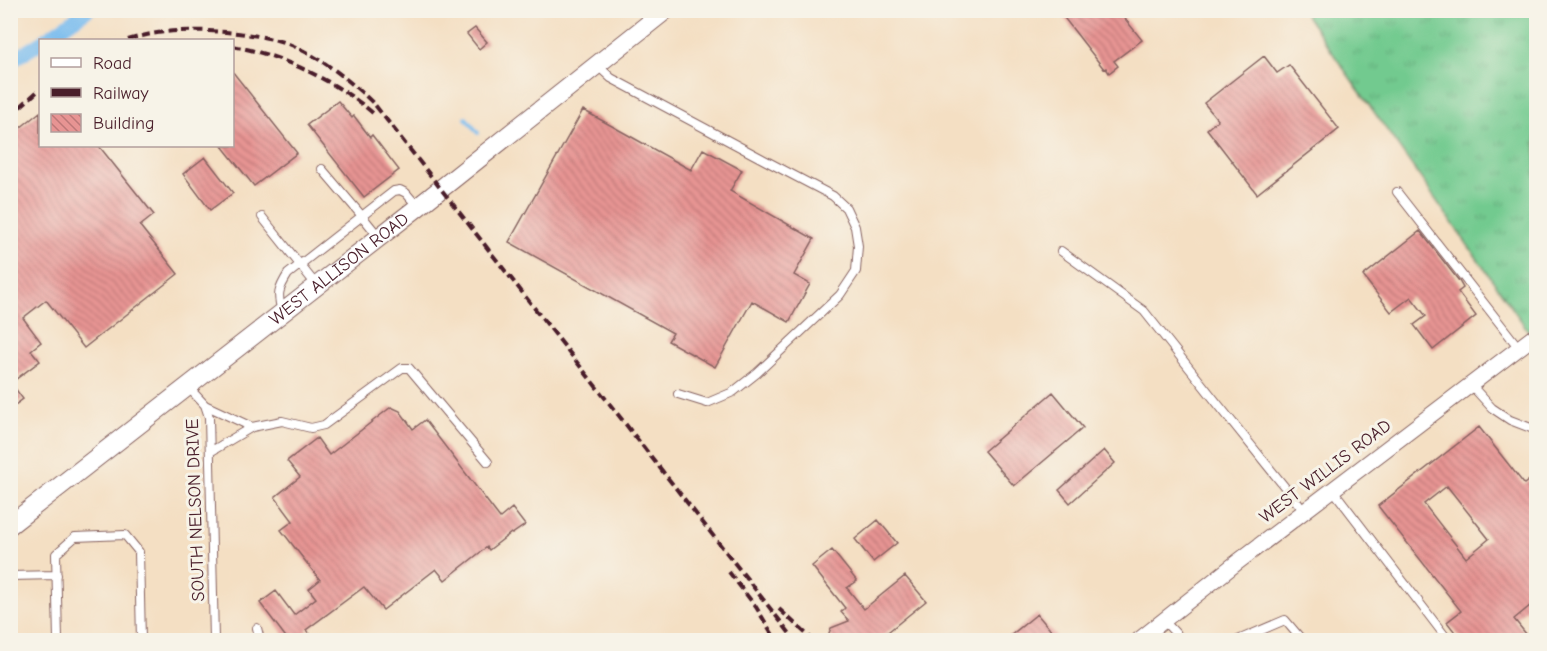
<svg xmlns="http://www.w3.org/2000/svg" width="1547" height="651" font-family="'Comic Neue',sans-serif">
<defs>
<pattern id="grass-tufts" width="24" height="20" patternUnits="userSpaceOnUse" patternTransform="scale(1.5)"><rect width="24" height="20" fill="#72ca8f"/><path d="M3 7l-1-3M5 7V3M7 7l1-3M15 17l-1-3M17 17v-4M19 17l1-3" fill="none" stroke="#64ad7c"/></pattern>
<pattern id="building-back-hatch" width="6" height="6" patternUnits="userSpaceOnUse" patternTransform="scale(1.5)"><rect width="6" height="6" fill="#e79493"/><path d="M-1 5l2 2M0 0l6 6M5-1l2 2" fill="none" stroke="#bd7878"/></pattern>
</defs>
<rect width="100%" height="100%" fill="#f7f3e8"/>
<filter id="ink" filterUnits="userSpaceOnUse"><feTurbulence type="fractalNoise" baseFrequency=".0167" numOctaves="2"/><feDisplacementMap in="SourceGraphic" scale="12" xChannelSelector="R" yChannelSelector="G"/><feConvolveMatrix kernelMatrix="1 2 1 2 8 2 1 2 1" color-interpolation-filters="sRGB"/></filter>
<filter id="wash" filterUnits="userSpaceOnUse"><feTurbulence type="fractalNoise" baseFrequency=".008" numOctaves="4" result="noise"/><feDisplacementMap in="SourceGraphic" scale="24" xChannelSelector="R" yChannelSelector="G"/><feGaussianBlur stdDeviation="1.35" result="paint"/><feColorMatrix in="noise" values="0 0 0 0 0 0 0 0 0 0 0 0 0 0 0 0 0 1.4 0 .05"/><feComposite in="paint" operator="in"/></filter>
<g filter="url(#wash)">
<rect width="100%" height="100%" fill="#f4dfc3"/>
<path fill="url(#grass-tufts)" stroke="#5e745d" stroke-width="1.5" d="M1303 11H1536V342Z"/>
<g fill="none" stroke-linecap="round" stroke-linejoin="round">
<path stroke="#78bbee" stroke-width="4" d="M466 118 478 133"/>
<path stroke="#78bbee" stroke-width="14" d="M44 40 88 10
M10 62 40 43"/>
</g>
<g id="blocks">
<path fill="url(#building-back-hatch)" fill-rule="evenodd" d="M1058 10H1118L1142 40 1114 61 1118 66 1109 73 1106 68 1104 69Z
M475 28 487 42 479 49 467 34Z
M1264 56 1277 73 1289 65 1339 129 1257 194 1207 129 1218 120 1204 103Z
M232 71 297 153 254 186 222 146H232Z
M338 101 352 118 354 116 370 137 372 135 399 170 364 197 307 125Z
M583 110 691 170 703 149 742 170 730 191 814 239 794 275 810 284 789 322 752 301 715 367 668 341 673 333 509 242Z
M40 112V146H99L154 215 140 226 178 274 84 348 46 300 23 318 41 342 31 350 40 361 11 383 23 399 15 405 10 400V136Z
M205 157 233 193 210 210 183 174Z
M1420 231 1459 281 1463 288 1458 292 1476 316 1433 350 1414 325 1426 316 1411 297 1391 312 1363 276Z
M1053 392 1083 428 1014 486 984 451Z
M391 407 400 411 413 429 425 420 500 518 512 508 525 525 512 534 511 533 489 550 487 547 445 580 436 569 383 610 364 587 306 630 314 640H288L260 603 276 591 294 615 316 598 309 589 320 580 281 530 293 521 275 497 300 477 287 461 317 438 329 455Z
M1479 427 1524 484 1536 475V601L1514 619 1531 640H1461L1447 622 1461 611 1378 506ZM1447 486 1489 539 1466 558 1424 504Z
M1104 450 1115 463 1070 503 1059 490Z
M878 520 897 543 873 562 855 539Z
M832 550 857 581 847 588 864 609 905 576 926 601 878 640H832L829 633 831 628 849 621 841 612 845 608 812 566Z
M1037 614 1059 640H1005Z"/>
</g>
</g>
<g filter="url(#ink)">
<use href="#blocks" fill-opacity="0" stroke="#866260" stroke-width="1.5"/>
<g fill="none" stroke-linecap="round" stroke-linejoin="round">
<g stroke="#866260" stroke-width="10">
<path id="service" d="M597 65 611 78 770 163 833 196 846 208 855 227 858 246 856 271 840 295 757 373 733 392 707 403 678 394
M1397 192 1519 348
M262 217 317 286
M379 237 362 216 394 191 400 190 406 193 418 207
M1061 251 1144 311 1217 403 1304 511
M282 312C277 294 278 290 288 274L362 216 322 169
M1471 385 1492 408 1510 420 1536 430
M188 387 205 405 209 417 214 640
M205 405 252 427 210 452
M252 427 282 421 311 428 324 425 402 368H409L488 462
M1333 490 1448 640
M10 576 57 575
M1164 621 1182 640
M257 628 260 640
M58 640 56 554 75 537 125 535 139 552 141 640
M1238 640 1285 620 1302 640"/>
</g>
<g stroke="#866260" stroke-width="17">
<path id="minor" d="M1139 640 1235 564 1536 335"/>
</g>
<g stroke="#866260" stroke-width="20">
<g id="tertiary">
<path id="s1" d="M10 525 418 207 666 10"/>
</g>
</g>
<use href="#service" stroke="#fff" stroke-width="8"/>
<use href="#minor" stroke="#fff" stroke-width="15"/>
<use href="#tertiary" stroke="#fff" stroke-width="18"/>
<path stroke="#4a1f2b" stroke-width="4" stroke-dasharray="9 4.5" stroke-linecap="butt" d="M128 40C155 31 180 30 209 31 230 32 252 34 272 39 309 47 349 79 375 105L795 640
M232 46C282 55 336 81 374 114
M10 116 40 89
M729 572 756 607 776 640
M779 609 813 640"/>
</g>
</g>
<g text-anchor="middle" stroke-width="6" stroke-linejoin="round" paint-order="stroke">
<g font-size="18" fill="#4a1f2b" stroke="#f7f3e8">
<text dy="6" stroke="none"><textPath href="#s1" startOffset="417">WEST ALLISON ROAD</textPath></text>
<text transform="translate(1325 471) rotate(-37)" y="6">WEST WILLIS ROAD</text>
<text transform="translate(195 510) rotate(-92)" y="6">SOUTH NELSON DRIVE</text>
</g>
</g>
<rect width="1547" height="651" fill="none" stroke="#f7f3e8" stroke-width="36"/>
<rect x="39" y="39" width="195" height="108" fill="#f7f3e8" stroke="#b29e9c" stroke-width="1.5"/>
<rect x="51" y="58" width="30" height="9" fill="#ffffff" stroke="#b29e9c" stroke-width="1.5"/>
<text x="93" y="69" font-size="18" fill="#4a1f2b">Road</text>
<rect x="51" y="88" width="30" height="9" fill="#4a1f2b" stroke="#b29e9c" stroke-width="1.5"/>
<text x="93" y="99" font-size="18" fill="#4a1f2b">Railway</text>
<rect x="51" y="114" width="30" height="18" fill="url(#building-back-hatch)" stroke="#b29e9c" stroke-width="1.5"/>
<text x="93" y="129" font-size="18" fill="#4a1f2b">Building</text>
</svg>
